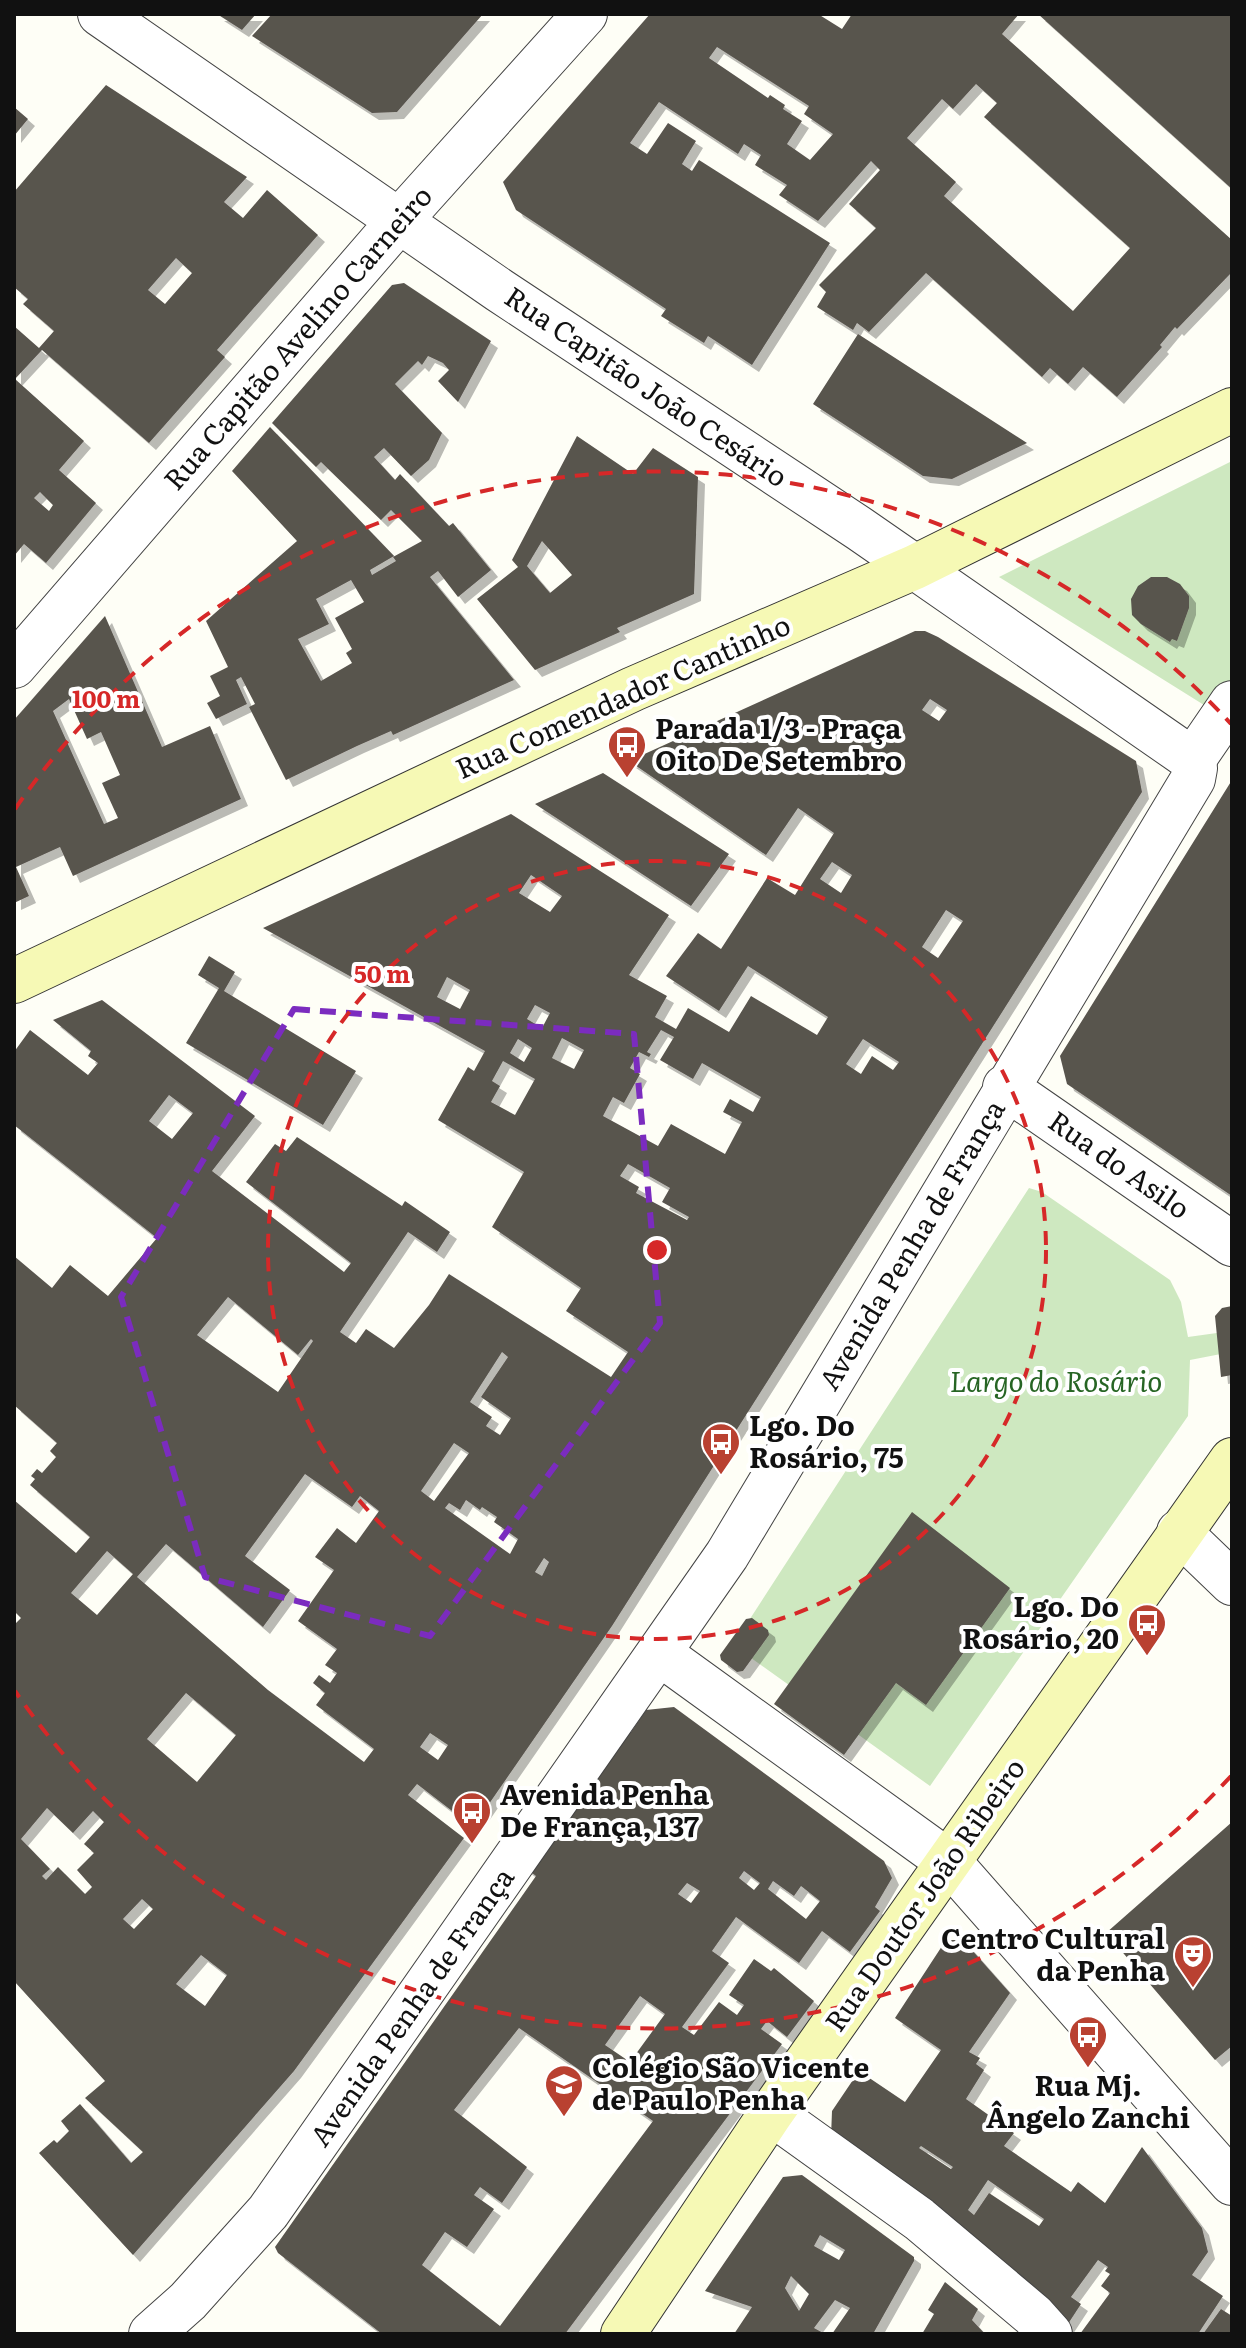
<svg xmlns="http://www.w3.org/2000/svg" width="1246" height="2348" font-family="Literata,serif">
<defs>
<filter id="shadow"><feDropShadow dx="7" dy="7" stdDeviation="0" flood-color="#0004"/></filter>
</defs>
<rect width="100%" height="100%" fill="#fefef6"/>
<path fill="#cee8c0" d="M1232 461V680L1212 710 999 577Z
M1029 1188 1042 1192 1170 1280 1181 1302 1188 1337 1224 1332 1226 1353 1190 1360 1188 1416 930 1786 733 1645Z"/>
<path fill="#59544e" fill-rule="evenodd" filter="url(#shadow)" d="M217 14H256L242 30Z
M272 14H483L397 112 372 113 252 36Z
M650 14H818L842 29 852 14H1019L1002 34 1232 240V272L1177 329 1175 327 1160 345 1162 347 1117 397 1083 367 1068 384 1050 368 1042 377 926 273 869 332 857 323 853 330 817 307 826 292 819 285 876 228 849 204 880 170 871 161 818 221 779 195 787 185 755 165 761 155 744 144 738 154 659 102 630 143 647 154 668 123 696 141 682 164 692 171 699 160 830 243 752 365 708 336 704 343 661 316 666 309 516 210 503 182ZM717 47 809 106 804 114 833 134 810 160 787 144 802 121 783 109 785 105 770 95 768 98 709 58ZM976 84 997 103 984 117 1130 248 1073 311 944 196 956 182 907 138 942 99 953 109Z
M1038 14H1232V189L1140 106Z
M106 85 247 177 224 202 243 218 267 190 318 235 217 350 225 357 149 443 42 350 15 379 84 441 59 470 96 503 46 563 24 544 14 556V326L39 348 54 331 23 304 28 299 14 287V192ZM176 258 192 273 165 304 148 290ZM40 492 53 505 49 511 34 498Z
M14 107 28 119 14 136Z
M404 283 491 341 458 402 438 381 449 370 443 363 428 356 422 365 418 361 395 384 442 433 429 460 411 476 384 448 374 457 395 480 400 474 449 526 453 523 491 570 458 597 438 571 430 577 514 680 393 735 391 731 357 746 286 780 249 707 255 704 241 677 236 680 247 704 216 719 207 703 220 696 210 676 228 667 206 621 297 541 232 471 270 427 394 556 370 570 372 575 396 561 393 557 422 541 391 510 381 520 321 462 316 467 272 423 392 285ZM351 580 364 602 335 618 352 649 346 653 352 663 321 681 298 639 329 624 316 599Z
M858 334 1027 443 952 479 923 476 813 404Z
M577 436 633 474 653 448 698 477 694 594 617 628 620 632 535 670 477 599 518 567 512 560ZM542 541 572 575 550 593 527 566Z
M1151 577H1167L1180 584 1189 596V608L1177 641 1172 639 1170 642 1141 624 1132 615 1131 599 1138 586Z
M105 616 162 747 210 726 241 799 73 876 60 847 16 867 29 896 14 903V720ZM69 699 87 739 101 732 120 775 102 783 118 818 104 824 53 711Z
M915 631H925L938 637 1136 761 1142 792 612 1626 473 1827 417 1784 408 1795 464 1838 294 2071 133 2255 39 2153 54 2140 57 2143 69 2131 61 2121 80 2104 131 2163 143 2152 85 2098 105 2081 14 1981V1625L21 1618 14 1611V1500L76 1553 90 1537 30 1485 35 1479 31 1476 37 1469 42 1473 56 1457 50 1451 57 1443 14 1405V1256L52 1288 70 1265 108 1296 157 1238 14 1125V1052L30 1030 88 1075 98 1063 88 1056 91 1051 53 1020 102 1000 255 1116 212 1171 344 1272 351 1263 246 1182 275 1144 286 1151 297 1137 402 1206 405 1201 450 1232 437 1252 408 1232 340 1332 356 1343 366 1329 394 1348 429 1305 449 1274 611 1377 628 1352 566 1311 581 1288 492 1227 524 1172 438 1120 468 1067 474 1071 485 1051 263 928 511 814 669 915 629 975 667 996 655 1017 676 1029 688 1008 729 1032 751 996 817 1035 828 1017 748 966 719 1011 666 976 698 933 721 949 767 878 795 895 834 833 798 808 766 855 629 761ZM930 699 947 710 939 721 922 710ZM832 862 852 875 841 893 820 879ZM531 875 562 896 550 912 519 893ZM946 910 963 921 938 958 922 947ZM447 977 470 990 460 1009 437 997ZM535 1005 550 1013 542 1028 527 1019ZM661 1030 674 1037 660 1060 693 1079 702 1063 761 1097 753 1112 730 1099 723 1112 742 1122 725 1154 671 1124 658 1146 603 1116 613 1097 624 1103 640 1074 630 1068 639 1052 649 1057 651 1054 647 1052ZM562 1038 584 1050 574 1069 552 1058ZM518 1039 532 1048 524 1062 510 1053ZM863 1039 899 1062 893 1070 872 1056 861 1074 846 1064ZM503 1061 535 1079 515 1115 491 1102 500 1086 492 1081ZM169 1095 193 1113 172 1139 149 1121ZM628 1164 670 1188 662 1202 689 1217 687 1220 636 1193 639 1187 620 1176ZM228 1297 298 1355 311 1339 313 1341 278 1392 197 1335ZM502 1352 508 1357 481 1397 511 1418 500 1435 486 1426 492 1417 470 1402ZM454 1443 469 1453 434 1501 421 1491ZM305 1474 352 1507 360 1496 379 1511 356 1543 337 1528 315 1557 334 1570 298 1621 337 1649 325 1665 337 1673 330 1683 319 1675 313 1683 325 1693 316 1705 374 1749 364 1762 268 1690 137 1577 166 1544 263 1627 290 1590 245 1556ZM466 1500 480 1510 482 1507 497 1517 494 1522 518 1539 510 1554 445 1508 449 1503 460 1510ZM107 1551 133 1574 97 1615 71 1593ZM544 1558 549 1562 542 1576 535 1572ZM186 1693 236 1735 197 1782 147 1739ZM430 1733 448 1745 438 1760 420 1747ZM47 1808 73 1833 93 1811 104 1822 84 1844 94 1853 77 1870 92 1887 85 1894 58 1867 46 1880 42 1876 50 1869 21 1839ZM142 1899 153 1909 134 1929 123 1919ZM201 1955 227 1975 205 2006 176 1984Z
M603 773 729 854 691 906 535 804Z
M1232 780V1196L1067 1084 1060 1056Z
M209 956 235 972 224 991 356 1071 323 1125 186 1043 219 988 198 975Z
M1232 1306V1375L1221 1377 1215 1316 1222 1308Z
M912 1512 1010 1588 926 1705 896 1683 844 1755 774 1704Z
M752 1618 768 1630 769 1635 743 1671 737 1672 721 1660 720 1655 746 1619Z
M674 1707 884 1861 892 1878 875 1907 880 1911 850 1952 822 1931 799 1963 736 1917 712 1951 729 1963 682 2027 694 2035 719 2002 737 2015 744 2005 729 1995 754 1959 771 1971 774 1968 814 2001 787 2037 767 2021 761 2029 782 2044 565 2334H382L278 2253 275 2247 536 1876 523 1866 624 1726 631 1732 646 1710ZM744 1871 760 1883 754 1890 739 1878ZM773 1881 794 1896 801 1886 820 1901 806 1919 768 1889ZM687 1883 700 1891 691 1903 678 1894ZM640 1996 665 2014 630 2062 605 2045ZM519 2028 653 2121 500 2326 422 2265 445 2232 467 2247 494 2209 474 2195 480 2187 502 2203 527 2167 454 2110Z
M1232 1822V2046L1215 2060 1106 1933Z
M946 1940H963L1010 1993 969 2052 980 2058 976 2064 984 2070 966 2099 1014 2133 1004 2146 1071 2192 1078 2182 1105 2203 1142 2147 1202 2228 1208 2252 1192 2275 1223 2296 1198 2334H1080L1110 2293 1101 2286 1110 2274 1105 2271 1108 2267 1098 2260 1071 2297 1081 2304 1066 2327 831 2137 832 2111 859 2071 905 2102 941 2050 895 2018ZM921 2146 953 2167 951 2169 919 2148ZM988 2180 1044 2219 1039 2226 989 2193 974 2215 968 2210Z
M802 2175 914 2257V2261L873 2334H832L850 2308 835 2300 814 2328 825 2334H734L752 2307 705 2291 783 2177ZM820 2235 845 2250 839 2260 814 2246ZM791 2276 809 2294 799 2311 785 2288Z
M945 2282 978 2309 972 2320 985 2334H922L934 2314 928 2310Z
M1221 2309 1232 2316V2334H1203Z"/>
<g fill="none" stroke-linecap="round" stroke-linejoin="round">
<g stroke="#444" stroke-width="46">
<path id="pedestrian" d="M1193 760 1232 703"/>
</g>
<g stroke="#444" stroke-width="46">
<path id="minor" d="M100 14 499 290 860 529 1193 760 1195 768 1193 779 727 1555 268 2212 188 2301 151 2334
M14 666 399 221 585 14
M1005 1087 1232 1244
M1179 1532 1232 1583
M659 1653 950 1863 1232 2183
M771 2113 919 2219 1033 2315 1050 2334"/>
</g>
<g stroke="#333" stroke-width="46">
<path id="secondary" d="M14 981 633 689 915 567 1232 410
M623 2334 771 2113 1232 1460"/>
</g>
<use href="#pedestrian" stroke="#fff" stroke-width="44"/>
<use href="#minor" stroke="#fff" stroke-width="44"/>
<use href="#secondary" stroke="#f6f9b5" stroke-width="44"/>
</g>
<path fill="none" stroke="#7b2cbf" stroke-width="6" stroke-dasharray="16 10" stroke-linejoin="round" d="M294 1009 634 1034 660 1323 430 1636 205 1577 121 1297Z"/>
<g fill="none" stroke="#d62828" stroke-width="4" stroke-dasharray="14 10">
<circle cx="657" cy="1250" r="389"/>
<path d="M1231 1776A779 779 0 0 1 15 1691M15 809A779 779 0 0 1 1231 724"/>
</g>
<defs>
<g id="bus-pin" transform="scale(2)"><path d="M0 17L-7.5 6A9.5 9.5 0 1 1 7.5 6Z" fill="#b94131" stroke="#fff"/><path d="M-5-6H5V4H4V6H2V4H-2V6H-4V4H-5ZM-3.5-4V0h7V-4ZM-3.5 1.2v1.5H-2V1.2ZM2 1.2v1.5H3.5V1.2Z" fill="#fff"/></g>
<g id="theatre-pin" transform="scale(2)"><path d="M0 17L-7.5 6A9.5 9.5 0 1 1 7.5 6Z" fill="#b94131" stroke="#fff"/><path d="M-5-5.5Q0-4 5-5.5V0Q5 5 0 6Q-5 5-5 0ZM-3.3-2.5H-1v1.5H-3.3ZM1-2.5H3.3v1.5H1ZM-2.8 1Q0 5.5 2.8 1Z" fill="#fff"/></g>
<g id="school-pin" transform="scale(2)"><path d="M0 17L-7.5 6A9.5 9.5 0 1 1 7.5 6Z" fill="#b94131" stroke="#fff"/><path d="M0-5L7-2L0 1L-7-2ZM-4 1L0 2.5L4 1V4Q0 6-4 4Z" fill="#fff"/></g>
</defs>
<g fill-rule="evenodd">
<use href="#bus-pin" x="627" y="745"/>
<use href="#bus-pin" x="721" y="1442"/>
<use href="#bus-pin" x="1147" y="1623"/>
<use href="#bus-pin" x="472" y="1811"/>
<use href="#theatre-pin" x="1193" y="1955"/>
<use href="#bus-pin" x="1088" y="2035"/>
<use href="#school-pin" x="564" y="2084"/>
</g>
<g text-anchor="middle" stroke-width="8" stroke-linejoin="round" paint-order="stroke">
<g font-size="28" fill="#111" stroke="#fff">
<text transform="translate(298 338) rotate(-49)" y="10">Rua Capitão Avelino Carneiro</text>
<text transform="translate(646 387) rotate(34)" y="10">Rua Capitão João Cesário</text>
<text transform="translate(623 697) rotate(-24)" y="10">Rua Comendador Cantinho</text>
<text transform="translate(1119 1165) rotate(35)" y="10">Rua do Asilo</text>
<text transform="translate(912 1245) rotate(-59)" y="10">Avenida Penha de França</text>
<text transform="translate(925 1895) rotate(-55)" y="10">Rua Doutor João Ribeiro</text>
<text transform="translate(412 2007) rotate(-55)" y="10">Avenida Penha de França</text>
</g>
<g font-size="28" font-weight="bold" fill="#111" stroke="#fff" text-anchor="start">
<text x="655" y="739">Parada 1/3 - Praça<tspan x="655" dy="32">Oito De Setembro</tspan></text>
<text x="749" y="1436">Lgo. Do<tspan x="749" dy="32">Rosário, 75</tspan></text>
<text x="1119" y="1617" text-anchor="end">Lgo. Do<tspan x="1119" dy="32">Rosário, 20</tspan></text>
<text x="500" y="1805">Avenida Penha<tspan x="500" dy="32">De França, 137</tspan></text>
<text x="1165" y="1949" text-anchor="end">Centro Cultural<tspan x="1165" dy="32">da Penha</tspan></text>
<text x="592" y="2078">Colégio São Vicente<tspan x="592" dy="32">de Paulo Penha</tspan></text>
<text x="1088" y="2096" text-anchor="middle">Rua Mj.<tspan x="1088" dy="32">Ângelo Zanchi</tspan></text>
</g>
<g font-size="28" font-style="italic" fill="#276524" stroke="#fff">
<text x="1056" y="1392">Largo do Rosário</text>
</g>
</g>
<circle cx="657" cy="1250" r="12" fill="#d62828" stroke="#fff" stroke-width="4"/>
<g font-size="24" text-anchor="middle" font-weight="bold" fill="#d62828" stroke="#fff" stroke-width="8" stroke-linejoin="round" paint-order="stroke">
<text x="106" y="708">100 m</text>
<text x="382" y="983">50 m</text>
</g>
<rect width="1246" height="2348" fill="none" stroke="#111111" stroke-width="32"/>
</svg>
